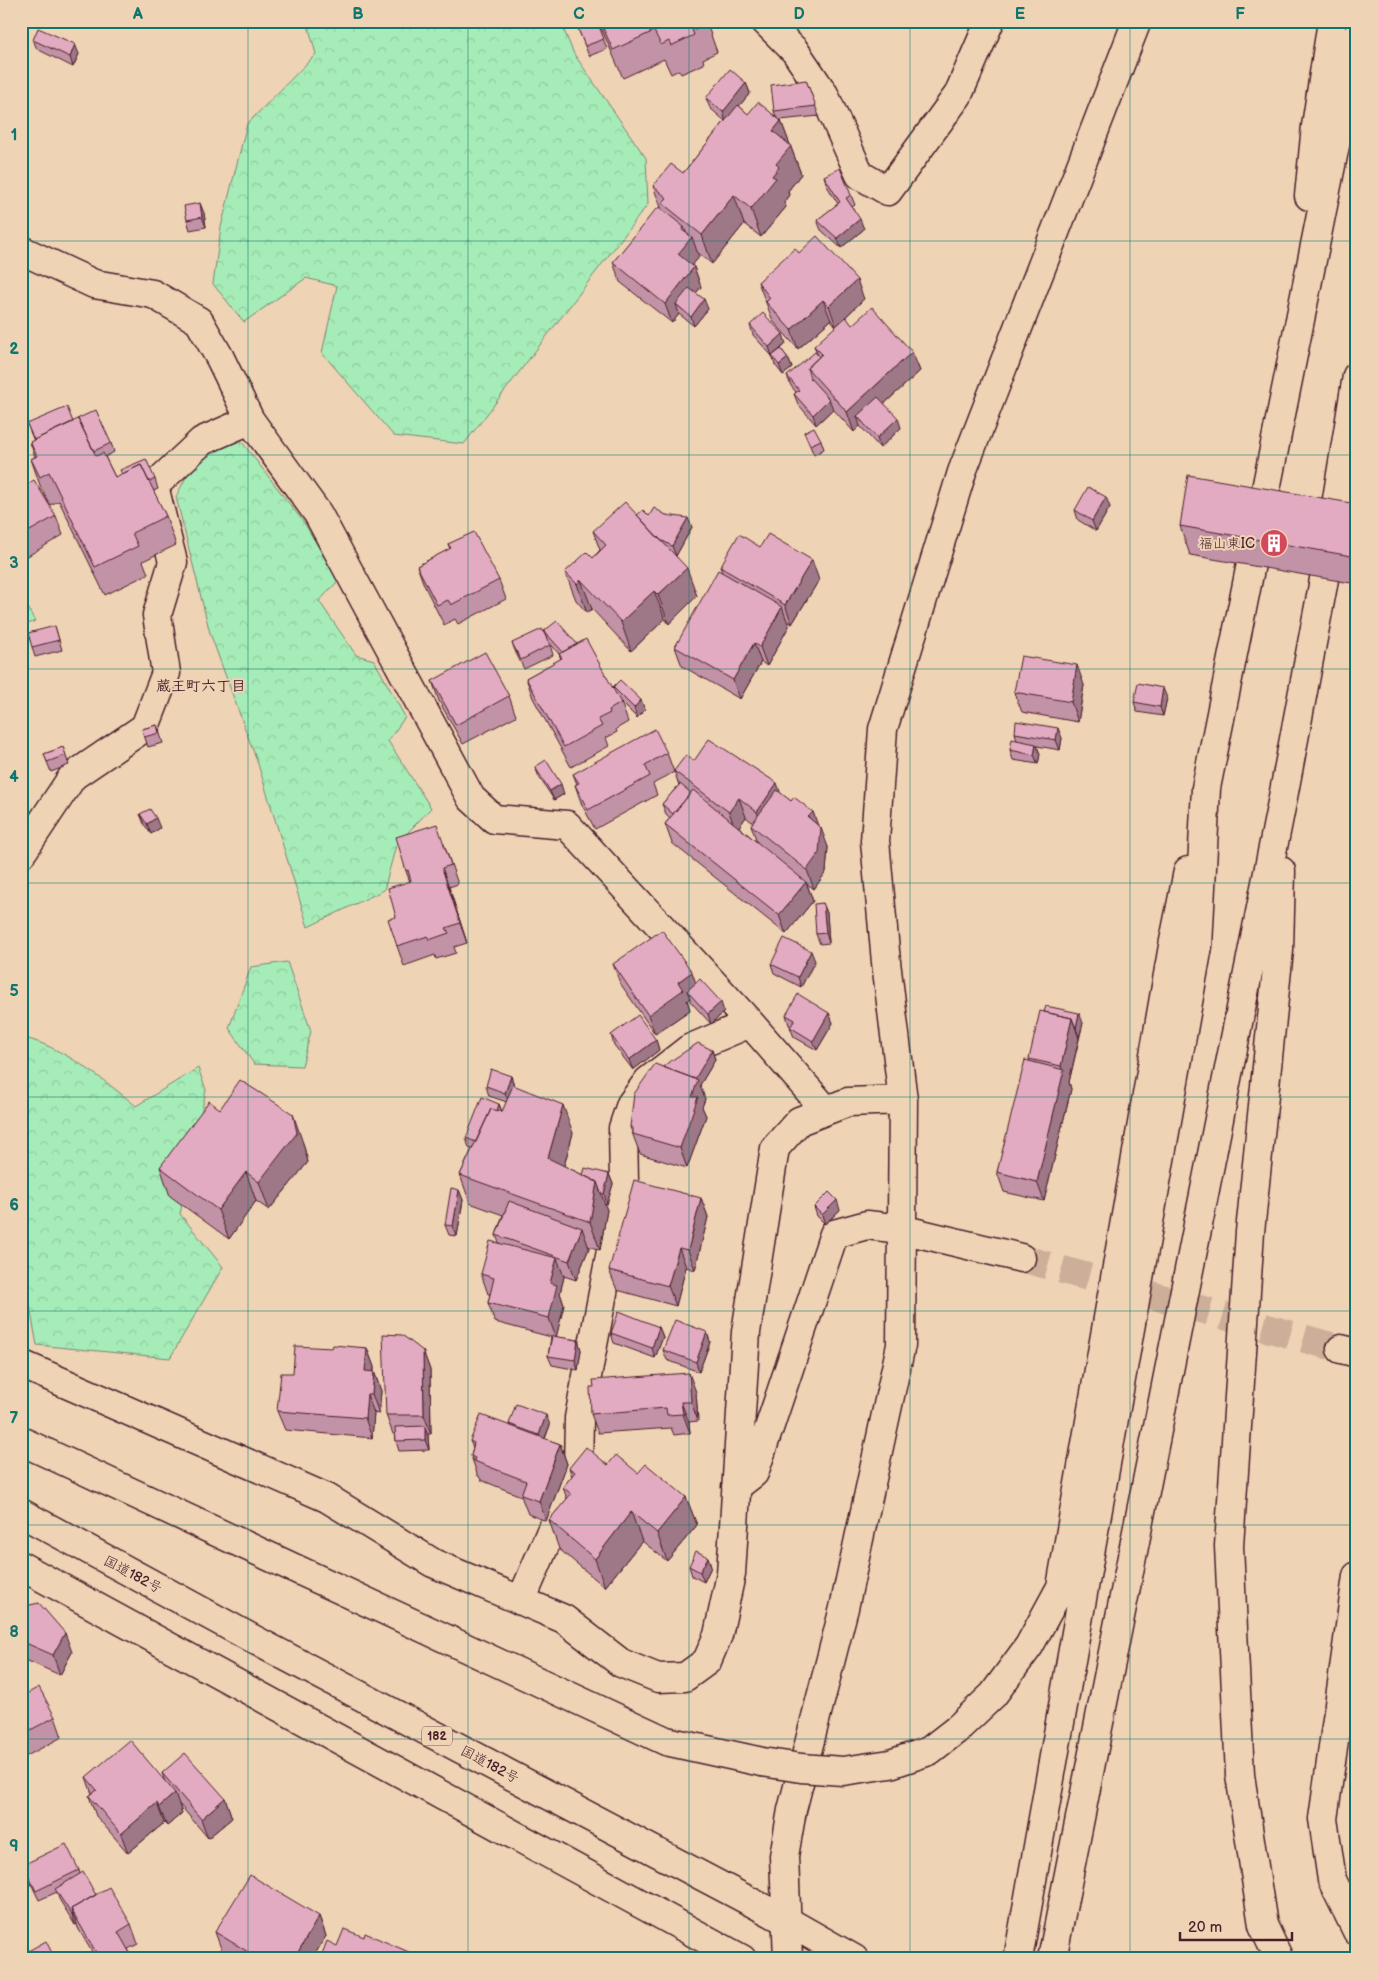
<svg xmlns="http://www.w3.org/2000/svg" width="1378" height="1980" font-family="'Balsamiq Sans','Klee One',sans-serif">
<defs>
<pattern id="forest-crowns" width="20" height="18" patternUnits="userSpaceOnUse" patternTransform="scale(1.25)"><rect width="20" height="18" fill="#a6ecb8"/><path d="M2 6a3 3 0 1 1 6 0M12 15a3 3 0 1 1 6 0" fill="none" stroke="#90ca9e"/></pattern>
</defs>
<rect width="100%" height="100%" fill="#eed3b5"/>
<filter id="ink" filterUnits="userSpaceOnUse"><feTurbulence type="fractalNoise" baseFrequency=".02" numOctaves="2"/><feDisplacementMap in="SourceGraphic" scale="10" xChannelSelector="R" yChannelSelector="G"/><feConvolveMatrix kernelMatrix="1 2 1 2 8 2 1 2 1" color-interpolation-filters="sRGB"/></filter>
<g filter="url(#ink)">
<path fill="url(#forest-crowns)" stroke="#788672" d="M307 21H560L574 54 646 158 648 204 464 444 394 436 322 353 337 286 306 278 244 322 213 284 221 227 247 124 316 54Z
M238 437 305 524 338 581 319 601 356 655 374 660 405 717 388 741 431 808 396 845 384 890 308 927 258 764 210 633 176 497 194 461Z
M21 596 35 621 21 627Z
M287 962 311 1031 302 1066 254 1064 229 1028 251 967Z
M21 1037C62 1046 104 1080 136 1106L198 1068 206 1090 180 1214 223 1267 170 1358 37 1345 21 1259Z"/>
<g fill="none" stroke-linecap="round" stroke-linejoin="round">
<path stroke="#cdaf99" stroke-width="28" stroke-dasharray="28 14" stroke-linecap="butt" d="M1021 1258 1341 1349"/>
<g stroke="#4a1f2b" stroke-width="31">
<path id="minor" d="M765 21 795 51 824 94 860 175 888 191 958 95 990 21
M21 250 94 284 153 294 199 321 220 358 250 420 318 514 471 798 494 819 567 825 750 1023 826 1110
M21 854 73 776 145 727 166 673 157 615 173 562 154 486 202 441 250 420
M1341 1349 1357 1353
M21 1364 327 1498 433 1563 564 1619 621 1663 658 1678 685 1677 707 1661 718 1635 731 1574 746 1332 775 1148 799 1121 848 1102 903 1100
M736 1487 754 1473 834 1234 867 1225 901 1229 1021 1258
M1357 1576 1323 1819 1332 1880 1357 1931
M521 1601 578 1468 579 1418 624 1183 623 1128 631 1104 648 1081 689 1049 750 1023
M788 1959 784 1856 792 1810 844 1608 901 1345 903 1100 886 962 875 841 883 729 962 472 1137 21"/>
</g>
<g stroke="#4a1f2b" stroke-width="31">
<path id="highway" d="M1309 196 1316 126 1332 21
M21 1441 666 1741 762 1762
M21 1513 253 1639 787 1921 854 1959
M21 1566 742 1959
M956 1730 993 1695 1029 1646 1061 1587 1173 946 1188 871
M1018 1959 1198 946 1206 788 1357 36
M1052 1959 1284 792 1323 585 1357 376
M1279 1959 1263 1925 1240 1775 1229 1546 1250 1232 1279 950 1281 871"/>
</g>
<use href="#minor" stroke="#eed3b5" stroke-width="28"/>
<use href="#highway" stroke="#eed3b5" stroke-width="28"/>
<g stroke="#4a1f2b" stroke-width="31" stroke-linecap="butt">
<path id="highway-bridge" d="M762 1762 801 1768 843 1771 890 1764 929 1751 956 1730"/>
</g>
<use href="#highway-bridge" stroke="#eed3b5" stroke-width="28"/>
</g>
<path fill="#c293a6" stroke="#4a1f2b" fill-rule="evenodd" d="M575 21H597L607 49 589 56Z
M598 21H706L717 52 703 59 704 64 681 74 679 70 671 74 664 59 623 78Z
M33 40 79 54 73 67 37 49Z
M806 80 819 116 780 120 781 121 801 174 788 191 789 195 784 202 786 207 761 237 744 224 712 264 697 252 699 257 692 265 694 267 701 287 696 293 708 309 694 326 679 314 672 323 620 282 613 262 657 210H662L653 186 683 173 725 121 710 108 706 98 746 83 750 93 739 106 748 114 776 117 774 111Z
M824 176 851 195 855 205 852 207 864 229 841 248 821 230 817 220 838 204 827 186Z
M204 213 206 227 190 230 187 220Z
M799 253 864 299 836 326 831 320 798 349 773 321 758 282Z
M750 325 786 344 781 349 788 358 792 368 783 375 775 365 772 356 753 335Z
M852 325 912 352 920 371 884 404 901 428 880 448 860 426 854 432 833 409 816 425 798 404 794 394 796 392 791 386 787 376 818 355 814 346Z
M73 422 111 443 114 452 105 457 115 477 155 479 158 489 153 491 166 516 176 545 143 561 148 574 105 595 59 501 50 505 41 488 31 459 35 457 30 442 34 441 27 424Z
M804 432 821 440 824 449 814 455Z
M21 488 56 516 63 535 21 560Z
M1357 504V584L1190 555 1180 526Z
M1110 507 1096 531 1078 520 1075 510Z
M637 515 649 516 666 515 692 527 676 556 697 596 669 624 665 619 631 651 592 609 587 613 576 600 565 572 593 558 600 550 593 531Z
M448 544 499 580 506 599 458 624 455 619 444 625 424 585 417 566 450 549Z
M720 567 819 580 792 624 788 622 789 626 767 666 761 662 740 699 682 666 675 647 722 572Z
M55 626 62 650 35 657 32 647Z
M544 631 613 687 645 710 637 718 621 702 628 722 616 729 617 732 606 738 609 746 571 767 533 698 526 678 561 659 559 654 548 641Z
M512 643 550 645 553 655 524 669 516 653Z
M432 681 509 696 516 716 463 744 439 701Z
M1084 685 1078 722 1022 712 1014 692Z
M1167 698 1163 716 1137 712 1134 702Z
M157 725 163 743 148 747 142 729Z
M1015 733 1062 738 1060 750 1037 746 1040 754 1038 764 1013 760 1010 750 1017 740Z
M63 747 69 765 51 772 44 754Z
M667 753 674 772 653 784 657 795 595 829 582 805 575 785 577 784 573 774Z
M694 761 781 794 791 801 813 812 817 825 828 847 826 872 814 889 807 884 813 901 786 934 672 843 665 824 670 818 666 814 662 804 679 785 674 771ZM746 817 753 823 751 825 757 842 739 827Z
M535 767 564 794 554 800 539 777Z
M140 814 160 828 151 834 144 824Z
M444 844 458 884 449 887 467 943 454 947 456 953 436 959 435 955 404 966 397 946 396 917 410 882 406 871Z
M823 903 827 913 829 943 820 944 816 934Z
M815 961 801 987 774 973 771 964Z
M613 964 695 983 724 1012 711 1024 690 1001V998L687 1000 690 1010 655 1034 620 983Z
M829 1013 833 1023 817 1050 794 1037 790 1027 791 1026 789 1025 786 1015Z
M1083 1023 1069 1082 1071 1089 1044 1201 1004 1192 997 1172 1030 1062 1029 1059Z
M611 1035 656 1040 659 1050 633 1070 614 1045Z
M712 1050 715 1060 700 1085 705 1099 702 1107 706 1116 687 1168 640 1154 630 1127 663 1067Z
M511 1076 514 1085 573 1133 564 1166 583 1175 609 1174 613 1184 607 1204 604 1203 607 1210 600 1250 588 1246 589 1248 576 1280 564 1276V1277L560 1293 564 1305 556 1337 578 1340 581 1350 578 1370 552 1365 548 1356 551 1337 495 1322 488 1303 490 1294H488L481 1274 499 1243 496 1235 503 1215 470 1203 460 1175 472 1149 469 1148 466 1138 499 1104 502 1112 507 1102 489 1096 486 1086Z
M220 1109 303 1143 308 1162 269 1210 256 1201 229 1239 170 1196 160 1167Z
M459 1190 463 1200 457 1236 449 1235 445 1225Z
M701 1198 708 1217 695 1270 686 1267 676 1306 617 1290 609 1270Z
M814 1207 840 1210 825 1224 817 1216Z
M659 1327 663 1337 655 1358 614 1343 611 1333Z
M707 1332 710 1342 699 1372 667 1360 663 1350Z
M332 1348H367L374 1367V1371L381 1391 379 1414 374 1413 372 1438 285 1430 277 1411 293 1373Z
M423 1351 430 1370 431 1434H428L429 1450 399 1451 396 1441 395 1434H393L386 1415Z
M696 1392 698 1421 689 1422 690 1433 674 1435 671 1428 598 1433 591 1414Z
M509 1424 550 1425 545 1439 560 1444 567 1464 546 1521 528 1514 521 1496 481 1480 479 1476H478L471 1456 473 1448 470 1441 510 1426Z
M608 1465 638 1473 686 1497 697 1525 667 1561 642 1541 605 1587 559 1549 549 1520 567 1499 563 1487 572 1476 569 1468Z
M708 1557 711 1567 704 1582 692 1576 689 1566Z
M21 1601 23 1606 72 1652 60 1675 21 1658Z
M21 1697 55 1717 62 1737 21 1759Z
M162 1773 225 1798 232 1818 208 1838 179 1804 182 1813 167 1826 164 1823 128 1853 96 1816 89 1796 92 1794 86 1777 165 1782Z
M23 1865 79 1870 80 1874 96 1895 131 1924 138 1944 128 1949 133 1959H96L78 1928 77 1924 75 1925 59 1899 57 1892 39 1900 27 1875Z
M319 1916 326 1936 312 1959H235L222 1951 215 1932Z"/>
<path fill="#9e7887" stroke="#4a1f2b" d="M75 44 79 54 73 67 70 57Z
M746 83 750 93 726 122 723 112Z
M781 121 801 174 788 191 789 195 784 202 786 207 761 237 751 209 772 176 776 164 773 131Z
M734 195 744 224 712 264 702 235Z
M200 203 204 213 206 227 202 217Z
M860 219 864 229 841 248 837 238Z
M684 227 689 241 692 237 699 257 686 273 678 254 682 230Z
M694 267 701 287 683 310 676 304 679 314 672 323 665 304Z
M857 280 864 299 836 326 829 306Z
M704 299 708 309 694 326 691 317Z
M823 300 831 320 798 349 791 330Z
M783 334 786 344 772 356 769 347Z
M912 352 920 371 863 423 857 416 860 426 854 432 847 412Z
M788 358 792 368 783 375 779 365Z
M829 399 833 409 816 425 813 415Z
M898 418 901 428 880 448 877 438Z
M1106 497 1110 507 1096 531 1092 521Z
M688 518 692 527 676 556 672 546Z
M812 560 819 580 792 624 785 605Z
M687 568 697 596 669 624 658 595Z
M581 580 592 609 587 613 577 584Z
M654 591 665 619 631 651 621 622Z
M782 607 789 626 767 666 760 647Z
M754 643 761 662 740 699 733 680Z
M1077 665 1084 685 1078 722 1071 702Z
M1163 688 1167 698 1163 716 1160 707Z
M641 700 645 710 637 718 634 708Z
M1058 728 1062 738 1060 750 1056 740Z
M1036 744 1040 754 1038 764 1034 755Z
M777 783 784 803 764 831 757 812Z
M561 784 564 794 554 800 550 791Z
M739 798 746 817 736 831 729 812Z
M813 812 820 831 808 817Z
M156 818 160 828 151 834 147 824Z
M821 828 828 847 826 872 814 889 807 870Z
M442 868 449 887 467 943 460 923Z
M806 882 813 901 786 934 779 915Z
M823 903 827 913 829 943 826 933Z
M811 951 815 961 801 987 798 977Z
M692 972 699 992 687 991 690 998 687 1000 690 1010 655 1034 648 1015 678 982Z
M721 1002 724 1012 711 1024 708 1014Z
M829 1013 833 1023 817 1050 813 1041Z
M1079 1013 1083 1023 1079 1038 1076 1028Z
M1072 1018 1079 1038 1069 1082 1071 1089 1044 1201 1037 1182 1063 1073 1061 1066Z
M656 1040 659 1050 633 1070 629 1060Z
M712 1050 715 1060 700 1085 705 1099 702 1107 706 1116 687 1168 680 1148 692 1097 691 1085Z
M511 1076 514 1086 509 1103 505 1093Z
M499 1104 503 1114 483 1145Z
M563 1105 573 1133 558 1187 548 1158Z
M293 1114 303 1143 308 1162 269 1210 259 1182Z
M246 1172 256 1201 229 1239 218 1210Z
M609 1174 613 1184 607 1204 604 1194Z
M597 1182 607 1210 600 1250 590 1222Z
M459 1190 463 1200 457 1236 453 1226Z
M701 1198 708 1217 695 1270 688 1250Z
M837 1200 840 1210 825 1224 822 1215Z
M582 1228 589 1248 576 1280 569 1261Z
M679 1248 686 1267 676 1306 668 1286Z
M557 1258 564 1277 560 1293 564 1305 556 1338 549 1318 550 1283Z
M659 1327 663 1337 655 1358 652 1348Z
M707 1332 710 1342 699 1372 696 1362Z
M578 1340 581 1350 578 1370 575 1360Z
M367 1348 374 1367 372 1390 365 1371Z
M423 1351 430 1370 431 1434 424 1415Z
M374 1372 381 1391 379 1414 372 1394Z
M689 1373 696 1392 698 1421 691 1402Z
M367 1394 374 1413 372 1438 365 1418Z
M681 1402 689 1422 690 1433 683 1414Z
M546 1415 550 1425 542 1445 539 1435Z
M425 1426 428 1436 429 1450 425 1440Z
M560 1444 567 1464 546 1521 539 1501Z
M686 1497 697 1525 667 1561 657 1533Z
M631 1512 642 1541 605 1587 595 1559Z
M708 1557 711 1567 704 1582 700 1572Z
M65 1633 72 1652 60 1675 53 1655Z
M175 1793 182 1813 167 1826 159 1807Z
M225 1798 232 1818 208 1838 201 1819Z
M157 1803 164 1823 128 1853 121 1834Z
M73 1914 77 1924 75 1925 72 1915Z
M319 1916 326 1936 312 1959H294Z"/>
<path fill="#e2abc1" stroke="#4a1f2b" d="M575 21H597L604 39 585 46Z
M600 21H706L707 24 692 30 694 35 671 46 669 41 661 45 654 31 613 50Z
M38 28 75 44 70 57 33 40Z
M730 69 746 83 723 112 706 98Z
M806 80 816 106 774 111 771 85Z
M758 102 781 121 773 131 791 146 776 164 779 167 772 176 776 178 751 209 734 195 702 235 662 203 667 198 653 186 671 164 683 173 738 105 748 114Z
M840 168 851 195 846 198 860 219 837 238 817 220 840 202 824 176Z
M200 203 202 217 187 220 184 206Z
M659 207 684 227 682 230 692 237 678 254 694 267 665 304 613 262 656 209 657 210Z
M817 236 857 280 829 306 823 300 791 330 766 302 770 298 758 282 795 248 799 253Z
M689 288 704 299 691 317 676 304Z
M872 307 912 352 847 412 807 368 822 354 814 346 846 317 852 325Z
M763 313 783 334 769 347 750 325Z
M781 349 788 358 779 365 772 356Z
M815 352 819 357 807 368 810 378 829 399 813 415 794 394 799 390 787 376Z
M878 397 898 418 877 438 857 416Z
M67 407 73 422 34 440 27 424Z
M96 410 111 443 94 451 78 419H77Z
M78 419 96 456 103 453 115 477 141 465 166 516 132 533 138 546 95 567 49 472 40 477 31 459 37 456 30 442Z
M814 427 821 440 810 445 804 432Z
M146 459 155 479 149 482 141 465 122 474 120 470Z
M1188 475 1357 504V557L1180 526Z
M34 480 56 516 21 536V488Z
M1088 487 1106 497 1092 521 1075 510Z
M625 502 687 568 658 595 654 591 621 622 581 580 577 584 565 572 587 552 593 558 606 545 593 531Z
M654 508 666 515 688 518 672 546 659 539 637 515 643 510 649 516Z
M474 532 499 580 451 605 448 600 437 605 417 566 451 548 448 544Z
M739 534 760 547 768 534 812 560 785 605 720 567Z
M718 570 782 607 760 647 754 643 733 680 675 647Z
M557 621 577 644 563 652 544 631Z
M55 626 59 640 32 647 28 633Z
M542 629 550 645 521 660 512 643Z
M586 639 621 703 609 710 610 713 598 719 602 726 564 747 526 678 562 658 559 654Z
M485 652 509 696 456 725 432 681Z
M1021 656 1077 665 1071 702 1014 692Z
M620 680 641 700 634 708 613 687Z
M1138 683 1163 688 1160 707 1134 702Z
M1016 721 1058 728 1056 740 1015 733Z
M157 725 159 733 144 737 142 729Z
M655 729 667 753 645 765 650 776 588 810 575 785 579 783 573 774Z
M709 739 777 783 757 812 739 798 729 812 674 771 686 755 694 761Z
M1012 739 1036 744 1034 755 1010 750Z
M63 747 66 755 47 762 44 754Z
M546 760 561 784 550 791 535 767Z
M680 784 691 793 673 814 662 804Z
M693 790 806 882 779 915 665 824Z
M777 790 791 801 794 797 813 812 808 817 821 828 819 853 807 870 751 825Z
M150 809 156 818 147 824 140 814Z
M437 824 451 865 442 868 460 923 446 928 449 933 429 940 428 936 397 946 388 919 396 917 388 888 411 881 408 870 406 871 396 837Z
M823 903 826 933 816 934 814 904Z
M662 930 692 972 678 982 683 990 648 1015 613 964Z
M784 938 811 951 798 977 771 964Z
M700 979 721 1002 708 1014 687 991Z
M798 994 829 1013 813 1041 790 1027 795 1020 786 1015Z
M1046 1006 1079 1013 1076 1028 1072 1018 1044 1012Z
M1040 1011 1072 1018 1061 1066 1029 1059Z
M638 1015 656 1040 629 1060 611 1035Z
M698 1043 712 1050 695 1079 663 1067 666 1064Z
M1025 1060 1064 1070 1037 1182 997 1172Z
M655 1064 698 1080 692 1097H698L680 1148 633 1134V1128L630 1127 634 1094Z
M491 1069 511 1076 505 1093 486 1086Z
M240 1080 293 1114 297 1133 259 1182 246 1172 218 1210 160 1167 209 1101 220 1109Z
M513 1085 563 1105 548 1158 597 1182 590 1222 460 1175 491 1109 502 1112Z
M482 1097 499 1104 497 1111 491 1109 476 1142 466 1138Z
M585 1168 609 1174 604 1194 601 1193 597 1182 583 1175Z
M634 1180 701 1198 688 1250 679 1248 668 1286 609 1270Z
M451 1188 459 1190 453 1226 445 1225Z
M829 1192 837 1200 822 1215 814 1207Z
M509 1201 582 1228 569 1261 496 1235Z
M490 1241 557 1258 550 1283 557 1285 549 1318 488 1303 494 1278 481 1274Z
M619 1311 659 1327 652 1348 611 1333Z
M675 1320 707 1332 696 1362 663 1350Z
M383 1334 402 1335 423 1351 424 1415H386Z
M552 1336 578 1340 575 1360 548 1356Z
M333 1345 367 1348 365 1371 374 1372 372 1394H367L365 1418 277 1411 281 1373H293L295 1346 332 1348Z
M689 1373 691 1402H681L683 1414 667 1415 666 1408 591 1414 590 1387H594L593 1380Z
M516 1404 546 1415 539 1435 509 1424Z
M481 1415 560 1444 539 1501 521 1495 526 1481 474 1461 475 1458 471 1456 474 1443 470 1441Z
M425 1426V1440L396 1441 395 1427Z
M586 1447 608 1465 616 1455 638 1473 646 1464 686 1497 657 1533 631 1512 595 1559 549 1520 571 1494 563 1487 575 1472 569 1468Z
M696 1551 708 1557 700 1572 689 1566Z
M39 1603 65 1633 53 1655 21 1641V1607Z
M39 1687 55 1717 21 1735V1697Z
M130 1740 175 1793 159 1807 157 1803 121 1834 89 1796 97 1790 86 1777Z
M185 1753 225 1798 201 1819 162 1773Z
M66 1844 79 1870 36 1891 23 1865Z
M83 1872 96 1895 71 1909 73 1914 72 1915 55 1889Z
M250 1875 319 1916 294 1959H260L215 1932Z
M109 1887 131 1924 118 1932 131 1955 126 1959H100L71 1909Z
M344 1929 364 1937 365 1933 425 1959H320L327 1941 337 1946Z
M46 1941 55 1959H21V1955Z"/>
</g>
<path fill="none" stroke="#0f766e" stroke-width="1" stroke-opacity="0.55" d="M248 21V1959M468 21V1959M689 21V1959M910 21V1959M1130 21V1959M21 241H1357M21 455H1357M21 669H1357M21 883H1357M21 1097H1357M21 1311H1357M21 1525H1357M21 1739H1357"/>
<defs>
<g id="building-disc" transform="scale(1.4375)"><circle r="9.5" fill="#d1495b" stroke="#eed3b5"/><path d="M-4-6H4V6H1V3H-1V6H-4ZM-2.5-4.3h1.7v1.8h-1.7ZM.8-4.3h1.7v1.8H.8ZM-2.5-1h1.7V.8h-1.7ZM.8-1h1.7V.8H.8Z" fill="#fff"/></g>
</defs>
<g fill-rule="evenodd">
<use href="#building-disc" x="1274" y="543"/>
</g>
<g text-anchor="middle" stroke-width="4" stroke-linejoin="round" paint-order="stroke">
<rect fill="#eed3b5" stroke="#7b5554" stroke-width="1" x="422" y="1726.5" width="30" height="19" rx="4"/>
<g font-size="12" font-weight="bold" fill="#4a1f2b">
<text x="437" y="1740">182</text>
</g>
<g font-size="14" fill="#4a1f2b" stroke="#eed3b5" text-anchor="end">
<text x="1255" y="548">福山東IC</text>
</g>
<g font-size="14" fill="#4a1f2b" stroke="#eed3b5">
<text transform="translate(133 1574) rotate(28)" y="5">国道182号</text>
<text transform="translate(490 1764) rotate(28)" y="5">国道182号</text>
</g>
<g font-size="15" font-weight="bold" fill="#4a1f2b" stroke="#eed3b5">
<text x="201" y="691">蔵王町六丁目</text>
</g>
</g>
<rect width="1378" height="1980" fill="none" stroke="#eed3b5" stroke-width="55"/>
<path d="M1180 1932v8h112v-8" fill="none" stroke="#4a1f2b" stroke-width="2.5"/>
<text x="1188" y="1932" font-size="15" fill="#4a1f2b" stroke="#eed3b5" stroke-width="4" paint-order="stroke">20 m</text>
<rect x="28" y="28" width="1322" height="1924" fill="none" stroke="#0f766e" stroke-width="2"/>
<g font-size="16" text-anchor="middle" font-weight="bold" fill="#0f766e">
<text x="138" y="19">A</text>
<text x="358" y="19">B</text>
<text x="579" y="19">C</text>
<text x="799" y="19">D</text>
<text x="1020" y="19">E</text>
<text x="1240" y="19">F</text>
<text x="14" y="140">1</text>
<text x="14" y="354">2</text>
<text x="14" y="568">3</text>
<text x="14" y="782">4</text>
<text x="14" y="996">5</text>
<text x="14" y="1210">6</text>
<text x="14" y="1423">7</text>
<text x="14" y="1637">8</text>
<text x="14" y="1851">9</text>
</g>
</svg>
